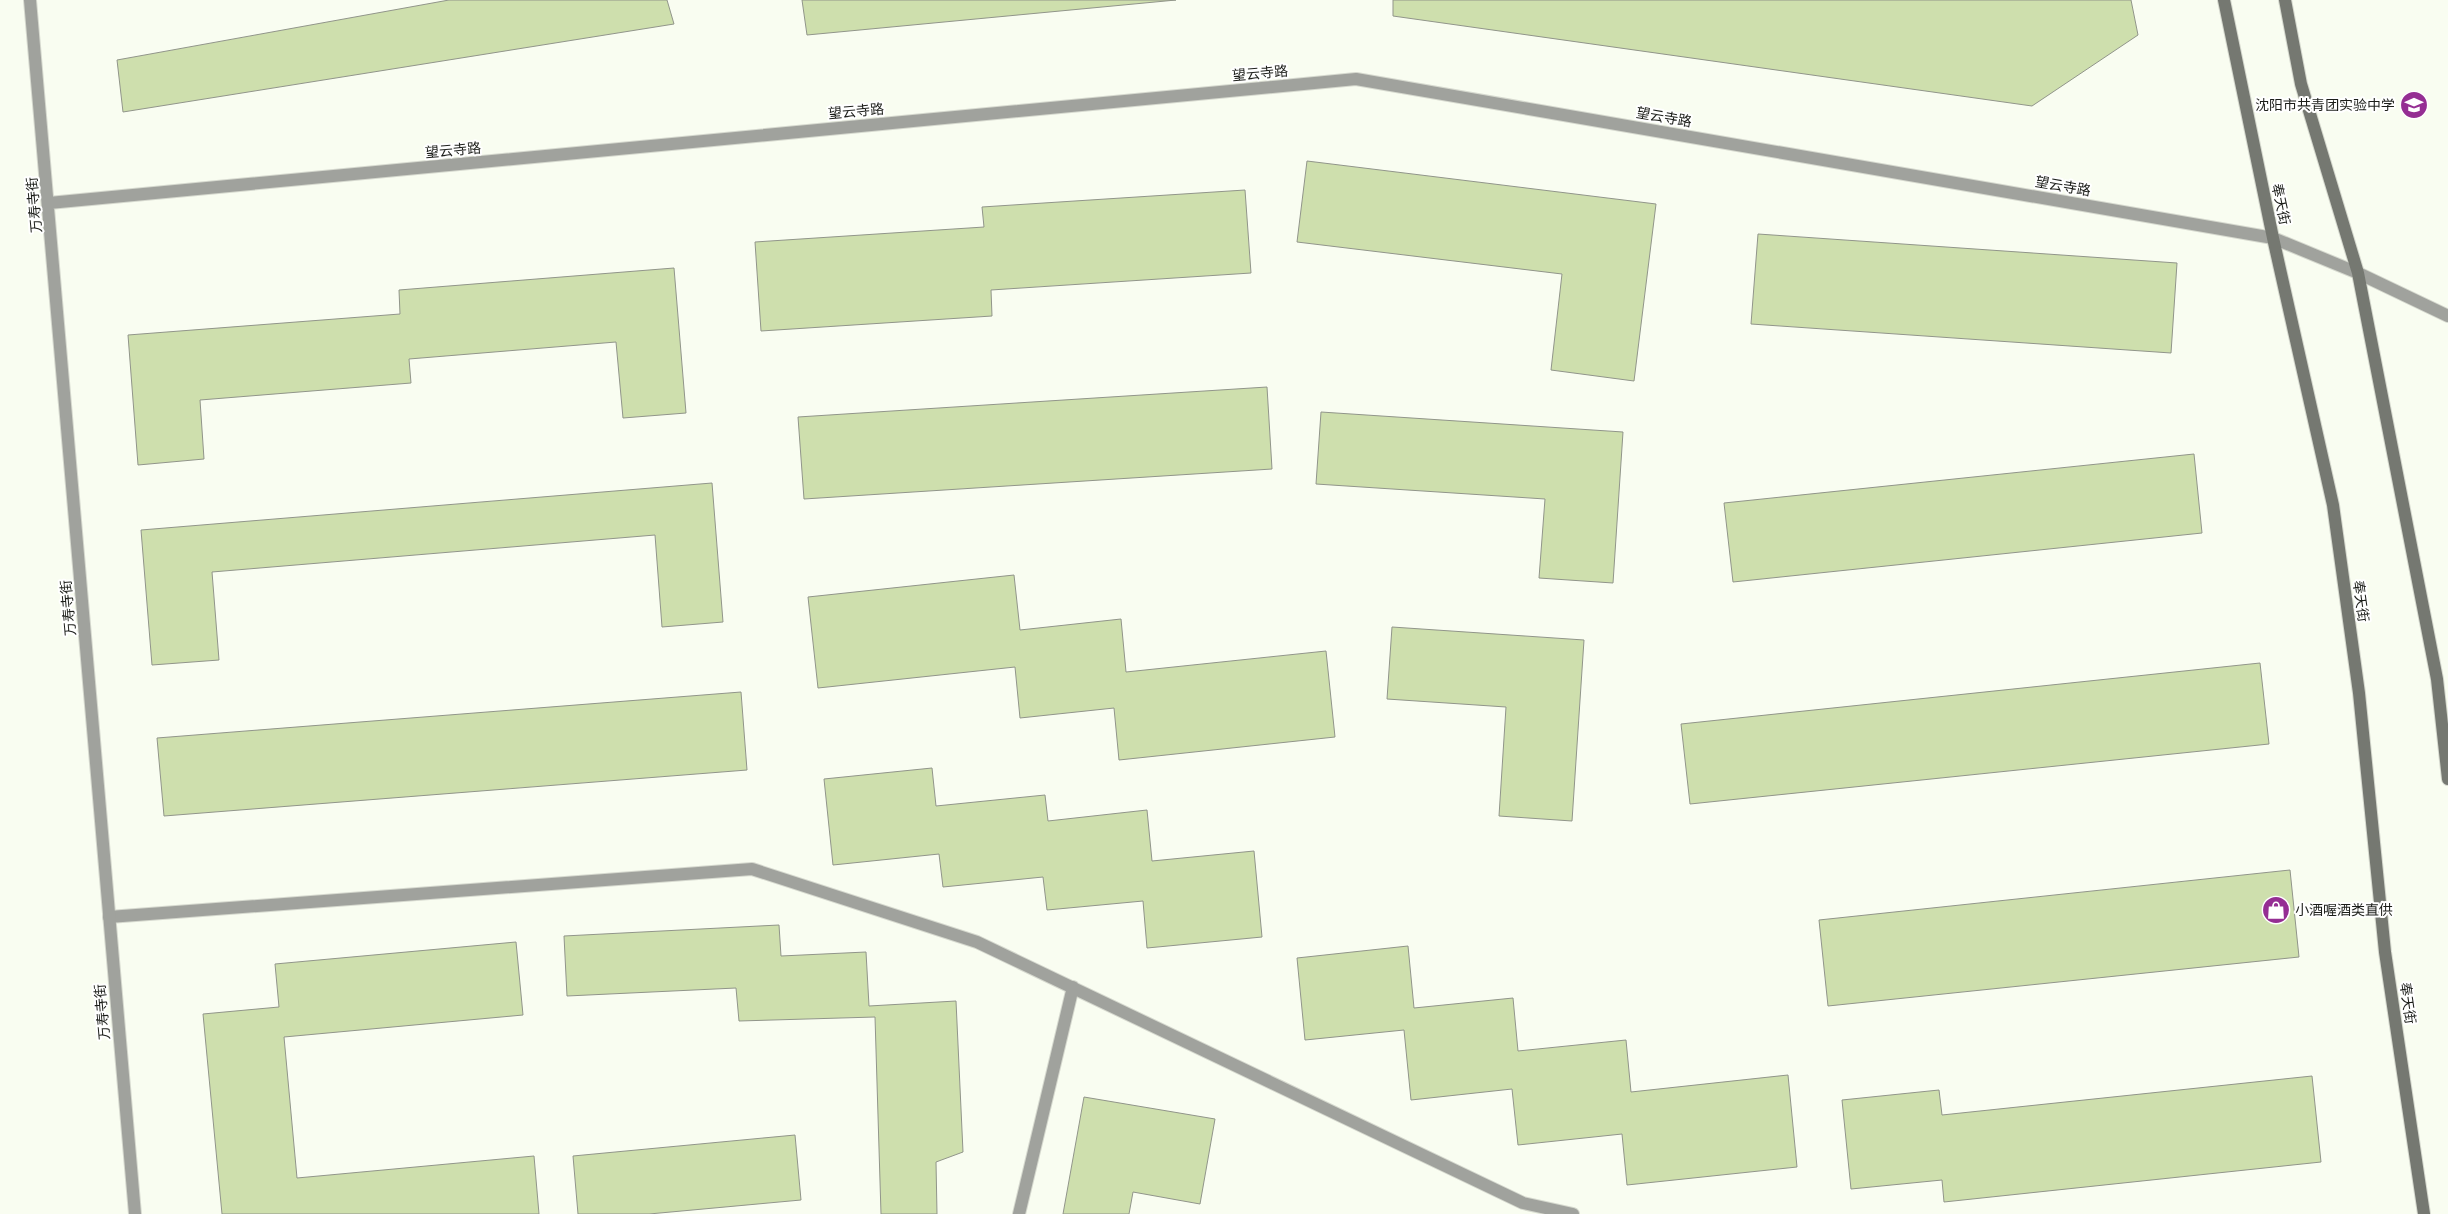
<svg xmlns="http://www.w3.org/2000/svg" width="2448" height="1214" font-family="'Libre Baskerville','Noto Sans SC',serif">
<rect width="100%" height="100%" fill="#f9fdf1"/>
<path fill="#cedfad" stroke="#91958a" d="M449 0H667L674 24 123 112 117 60Z
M802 0H1176L807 35Z
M1393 0H2131L2138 35 2032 106 1393 16Z
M1307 161 1656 204 1634 381 1551 370 1562 274 1297 242Z
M1245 190 1251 273 991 290 992 316 761 331 755 242 984 227 982 207Z
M1758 234 2177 263 2171 353 1751 324Z
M674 268 686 413 623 418 616 342 409 359 411 383 200 400 204 459 138 465 128 335 400 314 399 290Z
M1267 387 1272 469 804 499 798 417Z
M1321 412 1623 432 1613 583 1539 578 1545 499 1316 484Z
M2194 454 2202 533 1733 582 1724 503Z
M712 483 723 622 662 627 655 535 212 572 219 660 152 665 141 530Z
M1014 575 1020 630 1121 619 1126 672 1326 651 1335 737 1119 760 1114 708 1020 718 1015 667 818 688 808 597Z
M1392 627 1584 640 1572 821 1499 816 1506 707 1387 699Z
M2260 663 2269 744 1690 804 1681 724Z
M741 692 747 770 164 816 157 738Z
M932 768 936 806 1045 795 1048 821 1147 810 1152 861 1254 851 1262 937 1147 948 1143 901 1047 910 1043 877 943 887 939 854 833 865 824 779Z
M2290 870 2299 957 1828 1006 1819 920Z
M779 925 781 956 866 952 869 1006 956 1001 963 1152 936 1162 937 1214H881L875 1017 739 1021 736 988 567 996 564 936Z
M516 942 523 1015 284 1037 297 1178 534 1156 539 1214H222L203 1014 279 1007 275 964Z
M1408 946 1414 1008 1513 998 1518 1051 1626 1040 1631 1092 1788 1075 1797 1167 1627 1185 1622 1134 1518 1145 1512 1089 1411 1100 1404 1030 1305 1040 1297 958Z
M2312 1076 2321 1162 1944 1202 1942 1180 1851 1189 1842 1100 1939 1090 1942 1115Z
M1084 1097 1215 1119 1200 1204 1133 1192 1129 1214H1063Z
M795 1135 801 1200 649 1214H578L573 1156Z"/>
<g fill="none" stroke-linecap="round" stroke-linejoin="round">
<g stroke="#d6d9cf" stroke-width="14">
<path id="minor" d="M109 917 752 869 977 942 1523 1203 1573 1214
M1019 1214 1073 987"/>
</g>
<g stroke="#d6d9cf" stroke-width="14">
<path id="tertiary" d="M30 0 135 1214
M49 203 1356 79 2273 238 2358 273 2448 316"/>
</g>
<g stroke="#d6d9cf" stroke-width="14">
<path id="secondary" d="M2224 0 2273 238 2333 505 2359 693 2385 952 2424 1214
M2285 0 2301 84 2358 273 2437 679 2448 779"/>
</g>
<use href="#minor" stroke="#a0a29d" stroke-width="12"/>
<use href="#tertiary" stroke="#a0a29d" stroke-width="12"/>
<use href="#secondary" stroke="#757871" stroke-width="12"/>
</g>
<defs>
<g id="school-disc" transform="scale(1.4375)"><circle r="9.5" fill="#952e93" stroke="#fff"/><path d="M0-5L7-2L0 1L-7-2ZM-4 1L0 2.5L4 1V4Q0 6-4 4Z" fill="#fff"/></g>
<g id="shop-disc" transform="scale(1.4375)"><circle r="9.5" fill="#952e93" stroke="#fff"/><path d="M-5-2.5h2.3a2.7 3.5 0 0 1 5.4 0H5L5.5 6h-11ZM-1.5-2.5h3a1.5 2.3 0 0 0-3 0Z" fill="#fff"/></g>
</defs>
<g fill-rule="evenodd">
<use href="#school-disc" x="2414" y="105"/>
<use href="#shop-disc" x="2276" y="910"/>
</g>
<g text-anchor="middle" stroke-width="4" stroke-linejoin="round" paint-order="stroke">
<g font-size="14" fill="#1c1e1a" stroke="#fff">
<text transform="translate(1260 73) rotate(-5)" y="5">望云寺路</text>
<text transform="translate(856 111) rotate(-5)" y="5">望云寺路</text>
<text transform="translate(1664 117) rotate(10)" y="5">望云寺路</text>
<text transform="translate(453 150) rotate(-5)" y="5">望云寺路</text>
<text transform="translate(2063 186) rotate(10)" y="5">望云寺路</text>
<text transform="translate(2281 204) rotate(78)" y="5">奉天街</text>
<text transform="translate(34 205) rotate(-95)" y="5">万寿寺街</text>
<text transform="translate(2361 601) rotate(82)" y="5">奉天街</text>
<text transform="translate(68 608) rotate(-95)" y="5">万寿寺街</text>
<text transform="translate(2408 1003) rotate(82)" y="5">奉天街</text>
<text transform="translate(102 1012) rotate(-95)" y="5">万寿寺街</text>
</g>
<g font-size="14" fill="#1c1e1a" stroke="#fff" text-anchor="end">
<text x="2395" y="110">沈阳市共青团实验中学</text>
<text x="2295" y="915" text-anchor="start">小酒喔酒类直供</text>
</g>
</g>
</svg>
